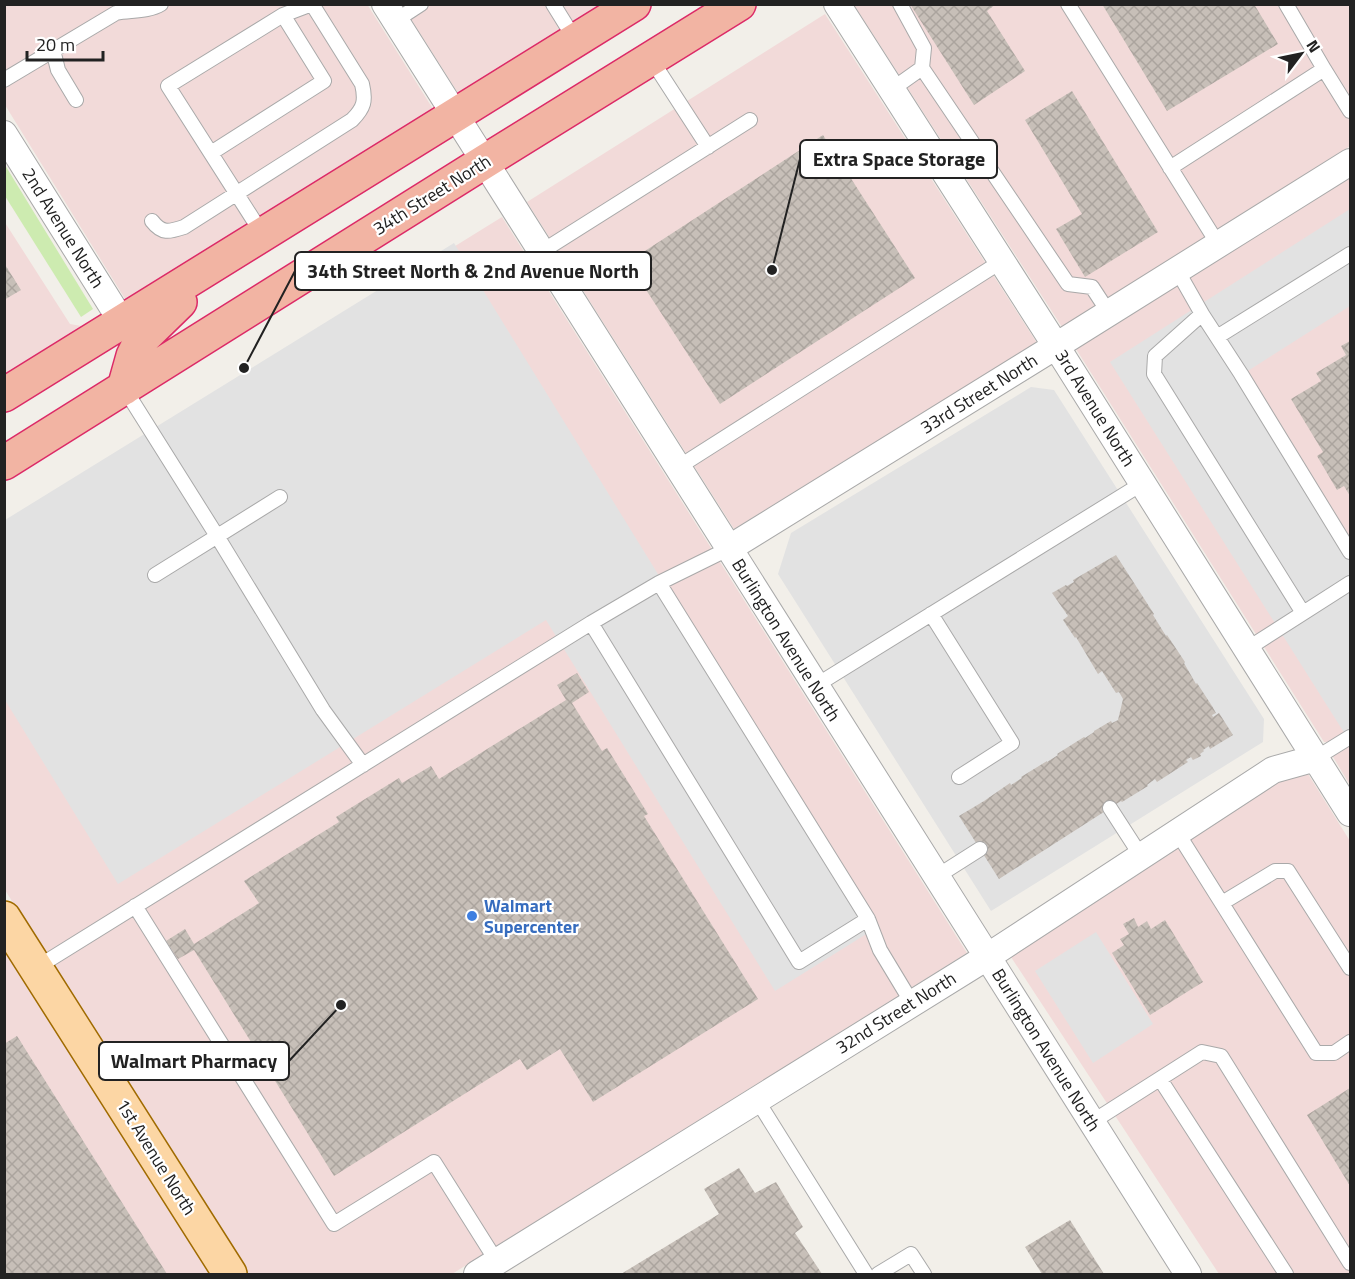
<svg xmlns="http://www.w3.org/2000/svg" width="1355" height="1279" font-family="'Titillium Web',sans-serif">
<defs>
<pattern id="building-cross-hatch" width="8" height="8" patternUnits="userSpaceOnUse" patternTransform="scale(1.5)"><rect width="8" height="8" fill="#c7bfb8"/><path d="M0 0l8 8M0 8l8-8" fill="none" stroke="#aba49e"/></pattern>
</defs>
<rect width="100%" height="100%" fill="#f2efe9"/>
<path fill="#f2dad9" d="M367 4 433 109 127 302 5 105V5Z
M402 5H600L458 93Z
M854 5H1350V146L1062 327Z
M825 14 1037 343 734 529 527 202Z
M1350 177V785L1330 752 1328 742H1324L1076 349Z
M502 217 967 953 452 1274H248L5 890V525Z
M4 221 70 324 87 327 99 319 100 315 102 318 4 378Z
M1308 774 1350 841V1274H1219L1011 957 1278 782Z
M5 946 212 1274H5Z"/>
<path fill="#cdebb0" d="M5 165 93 309 81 317 5 196Z"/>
<path fill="#e2e2e2" d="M1350 209V306L1243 374 1350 543V742L1110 362Z
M454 243 876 928 775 991 546 620 118 884 5 700V520Z
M1031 387 1054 390 1264 719 1263 742 991 911 778 574 791 533Z
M1096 932 1153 1024 1093 1063 1035 971Z"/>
<path fill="url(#building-cross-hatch)" d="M910 4H996L987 11 1025 71 974 105Z
M1102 4H1254L1278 44 1167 111Z
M1072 91 1158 232 1085 277 1056 229 1082 214 1025 120Z
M823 135 915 278 720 404 628 262Z
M4 263 21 290 4 300Z
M1350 341V496L1344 486 1337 490 1317 456 1323 452 1291 399 1321 381 1316 373 1346 355 1341 346Z
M1116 555 1154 614 1153 615 1166 636 1167 635 1185 662 1184 663 1196 684 1197 683 1212 706 1216 713 1212 715 1213 717 1219 713 1233 735 1210 749 1209 746 1203 750 1204 751 1200 754 1201 756 1193 760 1191 757 1186 760 1188 762 1157 782 1155 779 1147 785 1148 786 1122 802 1121 801 999 879 959 816 984 801 1010 783 1011 785 1022 778 1021 777 1047 761V762L1058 755 1057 754 1084 737 1085 738 1094 732V731L1111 721 1112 723 1118 720 1123 699 1119 692 1116 693 1102 671 1098 674 1076 637 1075 638 1063 620 1068 616 1052 593 1066 585 1067 586 1074 582 1073 580Z
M577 673 589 692 572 703 602 751 607 748 648 814 644 816 758 999 593 1102 560 1049 527 1070 520 1059 334 1176 194 950 178 959 166 941 185 929 194 944 259 903 244 881 339 822 336 817 399 778 402 783 431 766 439 779 566 700 557 685Z
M1134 918 1138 927 1147 921 1151 929 1165 920 1203 982 1150 1015 1112 953 1124 945 1120 939 1129 934 1123 924Z
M17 1036 167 1274H4V1044Z
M1350 1088V1186L1307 1115Z
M739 1168 755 1193 776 1182 803 1227 795 1233 822 1274H621L719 1214 704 1189Z
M1070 1220 1104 1274H1042L1025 1247Z"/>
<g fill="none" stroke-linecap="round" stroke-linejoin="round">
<g stroke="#a9a9a9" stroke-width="16">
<path id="service" d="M553 4 576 41
M1068 4 1218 244
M395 21 421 4
M53 50 58 70 76 100
M651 59 708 147
M922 68 1068 284 1092 287 1109 313
M1324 69 1350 111
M4 80 116 13C130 10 148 12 161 4
M891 90 922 68 924 48 900 4
M211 153 324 81 283 15
M942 168 976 147
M1170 168 1324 69 1286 4
M152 221C162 234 169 232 184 227L352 120C364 108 366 101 362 84L312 4
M263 235 168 86 283 15 312 4
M541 252 750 120
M1177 270 1202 314 1241 374 1350 552
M1202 314 1155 356 1154 374 1303 613
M1217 337 1350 254
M124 388 217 536 323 710 363 765
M677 468 1002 261
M155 575 280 497
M659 583 868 919 880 950 912 1003
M931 614 1012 743 959 777
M591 623 799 962 868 919
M1247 649 1350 583
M815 686 1143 483
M1316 758 1350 737
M1110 808 1141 856
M1177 832 1316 1053H1334L1350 1042
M936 877 980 849
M1222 903 1275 871H1288L1350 968
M135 906 334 1224 434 1162 497 1262
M36 968 591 623 659 583 728 549
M1160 1079 1286 1274
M757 1100 866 1274
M1092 1122 1202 1052 1221 1056 1350 1263
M878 1274 911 1254 924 1274"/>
</g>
<g stroke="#a9a9a9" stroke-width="28">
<path id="minor" d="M385 4 1188 1274
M837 4 1056 346 1350 813
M4 134 122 322
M728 549 1056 346 1350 162
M477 1274 987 957 1273 770 1316 758"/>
</g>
<g stroke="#a06b00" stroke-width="36">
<path id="primary" d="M4 918 230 1274"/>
</g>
<g stroke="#dc2a67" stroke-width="36">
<path id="trunk" d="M124 388 133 356 141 340 180 302
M4 395 634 4
M4 463 484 162 739 4"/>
</g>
<use href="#service" stroke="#fff" stroke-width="14"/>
<use href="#minor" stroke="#fff" stroke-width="26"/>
<use href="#primary" stroke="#fcd6a4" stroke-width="33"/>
<use href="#trunk" stroke="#f2b4a3" stroke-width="33"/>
</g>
<circle fill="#3f7fe0" stroke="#fff" stroke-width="2" cx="472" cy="916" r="6"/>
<g text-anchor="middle" stroke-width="4.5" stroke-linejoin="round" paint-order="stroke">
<g font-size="18" fill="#222" stroke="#fff">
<text transform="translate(432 195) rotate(-32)" y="6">34th Street North</text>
<text transform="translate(63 228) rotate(58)" y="6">2nd Avenue North</text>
<text transform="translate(979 394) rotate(-32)" y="6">33rd Street North</text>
<text transform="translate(1095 408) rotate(58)" y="6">3rd Avenue North</text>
<text transform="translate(786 640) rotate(58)" y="6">Burlington Avenue North</text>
<text transform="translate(896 1013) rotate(-32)" y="6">32nd Street North</text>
<text transform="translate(1046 1050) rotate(58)" y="6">Burlington Avenue North</text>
<text transform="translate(156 1157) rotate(58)" y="6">1st Avenue North</text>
</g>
<g font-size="18" font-weight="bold" fill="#366cbe" stroke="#fff" text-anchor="start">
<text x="484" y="912">Walmart<tspan x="484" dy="21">Supercenter</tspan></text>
</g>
</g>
<path fill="none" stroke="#222" stroke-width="2" d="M772 270L800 159M244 368L295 271M341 1005L289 1061"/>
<g fill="#222" stroke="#fff" stroke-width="2">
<circle cx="772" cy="270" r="6"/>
<circle cx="244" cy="368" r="6"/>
<circle cx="341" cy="1005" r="6"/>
</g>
<g fill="#fff" stroke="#222" stroke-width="2">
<rect x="800" y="140" width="197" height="38" rx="6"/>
<rect x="295" y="252" width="356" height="38" rx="6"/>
<rect x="99" y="1042" width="190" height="38" rx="6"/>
</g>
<g font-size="20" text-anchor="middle" font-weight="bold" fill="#222">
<text x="899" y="166">Extra Space Storage</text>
<text x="473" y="278">34th Street North &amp; 2nd Avenue North</text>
<text x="194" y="1068">Walmart Pharmacy</text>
</g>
<rect width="1355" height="1279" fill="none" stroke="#222222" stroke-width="12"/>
<g transform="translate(1301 54) rotate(58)" stroke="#ffffff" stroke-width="4.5" paint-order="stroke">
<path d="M0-4.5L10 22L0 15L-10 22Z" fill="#222222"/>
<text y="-9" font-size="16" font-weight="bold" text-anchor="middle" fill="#222222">N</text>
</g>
<path d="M27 51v9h76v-9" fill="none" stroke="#222222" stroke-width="3"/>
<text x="36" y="51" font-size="18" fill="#222222" stroke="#ffffff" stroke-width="4.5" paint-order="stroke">20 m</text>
</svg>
